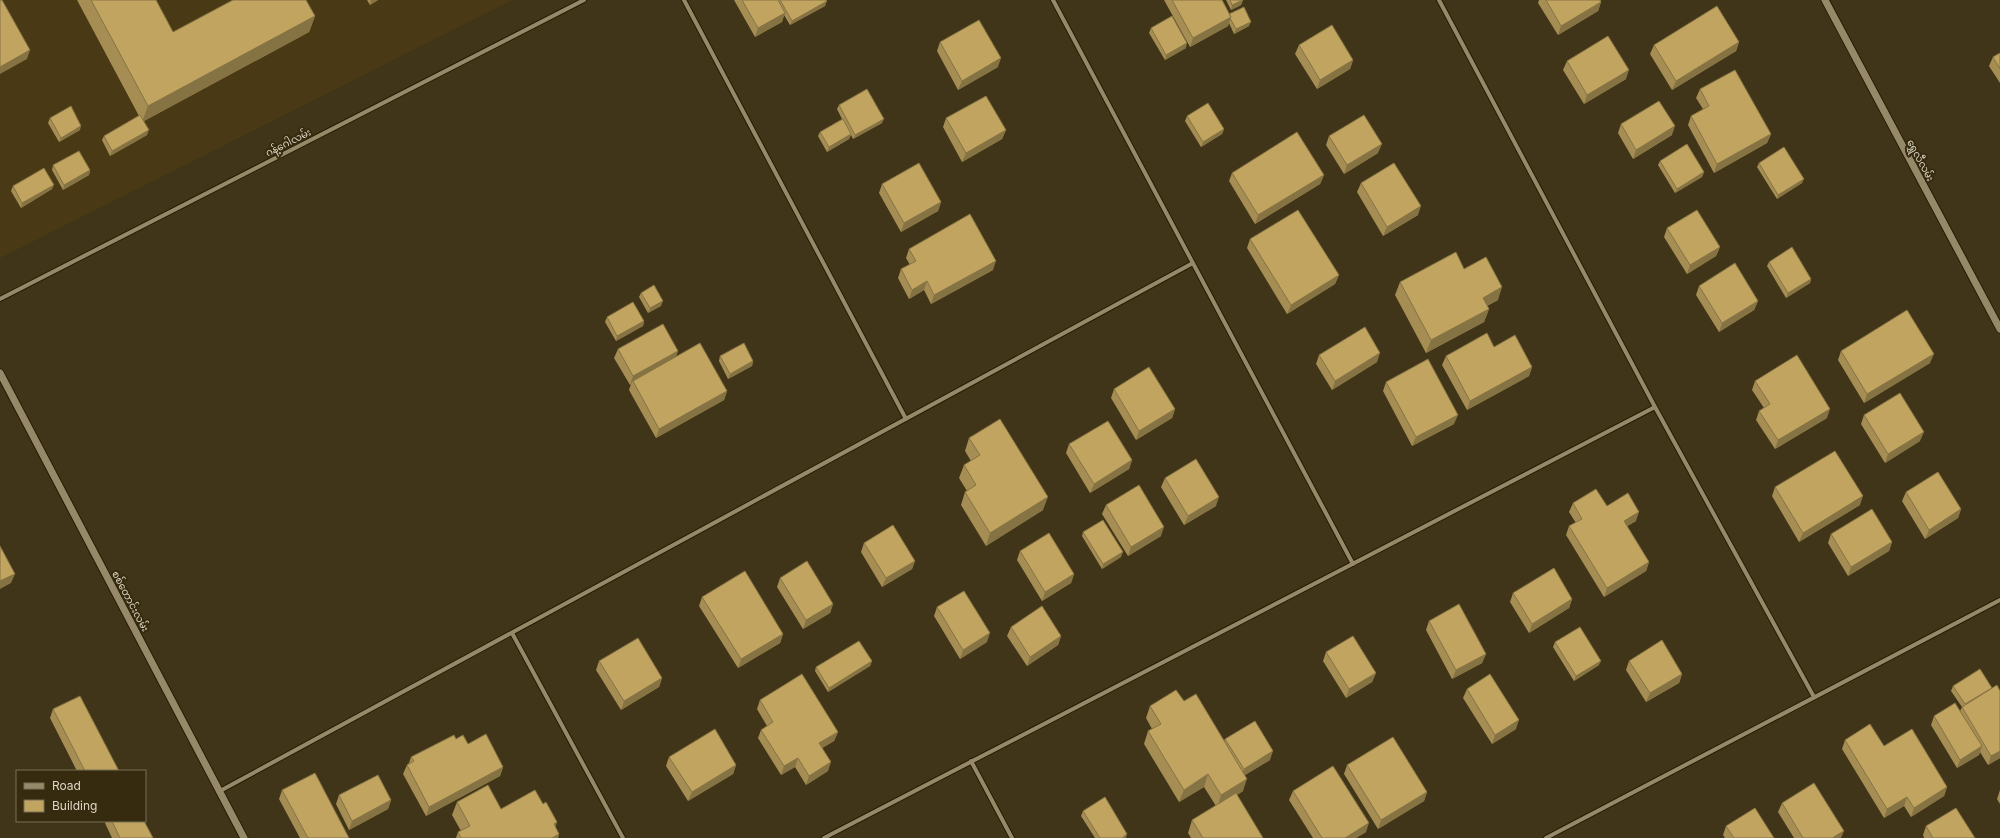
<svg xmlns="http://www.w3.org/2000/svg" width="2000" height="838" font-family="Inter,'Noto Sans Myanmar',sans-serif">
<rect width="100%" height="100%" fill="#403518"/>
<path fill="#493a15" d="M0 0H513L0 258Z"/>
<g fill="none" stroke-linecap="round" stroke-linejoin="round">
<g stroke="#271c01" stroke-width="6">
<path id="minor" d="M684 0 906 419
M1053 0 1353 564
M1439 0 1655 407 1814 697
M0 299 584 0
M512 633 623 838
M971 761 1012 838
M220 791 1193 263
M824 838 1655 407
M1546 838 2000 600"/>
</g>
<g stroke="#271c01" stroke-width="9">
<path id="tertiary" d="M1825 0 2000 329
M0 373 244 838"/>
</g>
<use href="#minor" stroke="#96896a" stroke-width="4"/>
<use href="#tertiary" stroke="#96896a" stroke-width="7"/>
</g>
<path fill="#a58d53" d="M77 0H156L173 32 315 16 309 32 144 121 147 135 110 156 102 140 104 136 139 116Z
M367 0H378L370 5Z
M734 0H826L825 6 790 25 784 15 782 22 755 37Z
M1164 0H1222L1229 14 1249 26 1234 34 1229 23 1228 26 1190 47Z
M1226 0H1243L1241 5 1231 10Z
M1539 0H1600L1601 2 1598 11 1558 35 1538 3Z
M1151 28 1186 48 1165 60 1149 33Z
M940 42 998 67 958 90 937 51Z
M1739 42 1736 51 1672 90 1650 54 1654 45Z
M1299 45 1353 60 1350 69 1317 89 1295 54Z
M2000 53V83L1989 66 1993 57Z
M1567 61 1626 79 1584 104 1563 70Z
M1700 89 1771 134 1767 143 1714 173 1688 125 1691 116 1703 109 1696 98Z
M839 105 882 123 853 139 851 135 849 139 827 152 818 136 820 132 842 119 837 109Z
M1187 116 1224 129 1222 134 1201 147 1185 121Z
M50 118 80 130 59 142 48 123Z
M946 118 1006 130 1002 139 962 162 943 127Z
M1621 124 1672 135 1633 159 1618 133Z
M1329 136 1378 153 1344 174 1326 145Z
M1660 161 1704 172 1702 177 1675 193 1658 165Z
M1759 163 1802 183 1777 199 1757 167Z
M53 165 90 170 89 175 63 190 52 170Z
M1232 173 1324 175 1320 184 1255 224 1229 181Z
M1361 183 1418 215 1383 236 1357 192Z
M882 184 941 202 938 211 901 232 879 193Z
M13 186 52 189 21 208 11 191Z
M1667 228 1720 247 1716 256 1687 274 1664 237Z
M1250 239 1339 275 1335 284 1287 314 1247 248Z
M909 249 993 270 931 304 924 290 909 299 898 278 901 269 910 265 906 258Z
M1769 262 1811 279 1810 283 1786 298 1767 266Z
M1464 269 1498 300 1487 306 1489 309 1484 322 1426 353 1395 295 1400 282Z
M1699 286 1758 301 1754 310 1719 332 1696 295Z
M641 293 661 306 648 313 639 297Z
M607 317 644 321 643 326 616 341 605 322Z
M1494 347 1532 367 1529 376 1467 410 1442 365 1446 356Z
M618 349 678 351 676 356 727 391 724 400 656 438 629 390 631 384 630 385 614 358Z
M1841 351 1930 363 1864 403 1838 360Z
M1319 355 1377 362 1332 390 1316 364Z
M720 356 753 361 752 366 728 379 719 361Z
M1755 381 1827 418 1775 449 1756 420 1759 411 1764 408 1752 390Z
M1386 382 1454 424 1412 446 1383 391Z
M1114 389 1175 409 1172 418 1136 440 1111 398Z
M1864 415 1920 441 1885 463 1861 424Z
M969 438 1043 510 986 546 961 505 965 492 967 491 959 478 964 465 971 461 965 451Z
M1069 444 1132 460 1129 469 1090 493 1066 453Z
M1165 478 1216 506 1184 525 1161 487Z
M1775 487 1860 505 1799 542 1772 496Z
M1906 492 1961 509 1958 518 1925 539 1902 501Z
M1573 503 1607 506 1636 521 1627 526 1649 562 1646 571 1604 597 1566 535 1569 526 1576 523 1569 512Z
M1106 505 1161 536 1128 556 1102 514Z
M1083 532 1121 557 1102 569 1082 536Z
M1831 534 1892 542 1889 551 1848 576 1828 543Z
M864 543 915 561 912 569 882 587 861 552Z
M1020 551 1074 574 1071 583 1042 601 1017 560Z
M780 578 833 604 830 613 803 629 777 587Z
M1513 593 1572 599 1569 608 1529 633 1510 602Z
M702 597 783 634 780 643 738 668 699 606Z
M937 607 987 642 960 659 934 616Z
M1429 621 1486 654 1482 663 1452 679 1426 630Z
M1011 627 1061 636 1058 645 1027 666 1007 636Z
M1555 642 1599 665 1574 681 1553 647Z
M1326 652 1376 673 1372 682 1346 698 1323 661Z
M599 661 662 678 659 687 621 710 596 670Z
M872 661 870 666 828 692 815 671 816 667Z
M1629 661 1682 674 1679 683 1646 702 1626 670Z
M1953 686 1992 688 2000 691V758L1988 765 1980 752 1979 755 1957 768 1931 725 1934 716 1960 711 1962 707 1951 691Z
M1467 689 1516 729 1492 744 1463 698Z
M760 700 838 732 834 741 822 748 828 771 806 785 795 767 781 775 758 738 761 730 767 726 757 709Z
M1184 701 1224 741 1225 739 1270 760 1245 775 1243 791 1237 795 1263 838H1191L1188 833 1192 820 1216 806 1204 787 1179 802 1144 744 1148 731 1152 729 1146 718 1150 706Z
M53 709 119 771H77L50 718Z
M456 739 468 744 503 767 500 776 426 816 403 774 407 765 409 763 411 757Z
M1845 740 1884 746 1947 787 1944 796 1911 817 1904 806 1884 818 1842 749Z
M669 757 736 765 733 774 688 801 666 766Z
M1347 765 1427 792 1424 801 1378 829 1344 774Z
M282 790 349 838H300L279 799Z
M2000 790V804L1997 799Z
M1293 791 1366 832 1356 838H1313L1289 800Z
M339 795 391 800 388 809 349 830 336 804Z
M457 802 501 809 543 804 557 822 555 827 559 834 558 838H456L458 832 461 831 452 815Z
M1782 803 1841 838H1794L1778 812Z
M1083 811 1126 838H1095L1081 816Z
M106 821H144L153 838H112L105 823Z
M1726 826 1774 838H1725L1723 835Z
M1926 826 1975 838H1924L1923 835Z"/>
<path fill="#867343" d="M371 0H378L370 5Z
M1243 0 1241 5 1231 10 1232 5Z
M827 1 825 6 790 25 792 21Z
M1601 2 1598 11 1558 35 1561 26Z
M785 13 782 22 755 37 758 28Z
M315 16 309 32 142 122 148 106Z
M1231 17 1228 26 1190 47 1193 38Z
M1251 22 1249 26 1234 34 1236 29Z
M1739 42 1736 51 1672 90 1676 81Z
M1187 43 1186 48 1165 60 1166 55Z
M30 50 27 59 0 74V67Z
M1001 58 998 67 958 90 962 81Z
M1353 60 1350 69 1317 89 1320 80Z
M1629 70 1626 79 1584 104 1587 95Z
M884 119 882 123 853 139 855 135Z
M81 126 80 130 59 142 61 138Z
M1675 126 1672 135 1633 159 1636 150Z
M1224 129 1222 134 1201 147 1203 142Z
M149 130 147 135 110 156 112 151Z
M1006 130 1002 139 962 162 966 153Z
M851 134 849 139 827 152 829 147Z
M1771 134 1767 143 1714 173 1717 164Z
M1382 144 1378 153 1344 174 1347 165Z
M90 170 89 175 63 190 64 185Z
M1704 172 1702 177 1675 193 1677 189Z
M1324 175 1320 184 1255 224 1258 215Z
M1804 179 1802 183 1777 199 1778 195Z
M54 185 52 189 21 208 22 203Z
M941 202 938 211 901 232 904 223Z
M1421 206 1418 215 1383 236 1387 227Z
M1720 247 1716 256 1687 274 1690 265Z
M996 261 993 270 931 304 934 295Z
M1339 275 1335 284 1287 314 1291 305Z
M1811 279 1810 283 1786 298 1788 293Z
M927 281 924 290 909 299 912 290Z
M1502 287 1498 300 1478 310 1483 298Z
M663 301 661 306 648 313 650 308Z
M1758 301 1754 310 1719 332 1722 323Z
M1489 309 1484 322 1426 353 1431 340Z
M644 321 643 326 616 341 617 336Z
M678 351 675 360 633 381 631 384 630 385 633 376Z
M1380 353 1377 362 1332 390 1335 381Z
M1934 354 1930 363 1864 403 1867 394Z
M753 361 752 366 728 379 730 374Z
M1532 367 1529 376 1467 410 1470 401Z
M727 391 724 400 656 438 659 429Z
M1175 409 1172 418 1136 440 1139 431Z
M1830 409 1827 418 1775 449 1778 440Z
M1458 415 1454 424 1412 446 1416 437Z
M1924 432 1920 441 1885 463 1888 454Z
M1132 460 1129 469 1090 493 1094 484Z
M1863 496 1860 505 1799 542 1803 533Z
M1048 497 1043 510 986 546 990 533Z
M1219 497 1216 506 1184 525 1188 516Z
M1961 509 1958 518 1925 539 1929 530Z
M1639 512 1636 521 1621 530 1624 521Z
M1164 527 1161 536 1128 556 1131 547Z
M1892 542 1889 551 1848 576 1851 567Z
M1123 552 1121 557 1102 569 1103 564Z
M915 561 912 569 882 587 886 578Z
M1649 562 1646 571 1604 597 1607 588Z
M15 574 11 583 0 589V581Z
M1074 574 1071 583 1042 601 1045 592Z
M1572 599 1569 608 1529 633 1532 624Z
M833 604 830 613 803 629 806 620Z
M990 633 987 642 960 659 963 650Z
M783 634 780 643 738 668 741 659Z
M1061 636 1058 645 1027 666 1030 657Z
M1486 654 1482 663 1452 679 1456 670Z
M872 661 870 666 828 692 829 688Z
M1601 661 1599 665 1574 681 1576 676Z
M1376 673 1372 682 1346 698 1349 689Z
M1682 674 1679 683 1646 702 1650 693Z
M662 678 659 687 621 710 624 701Z
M1519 720 1516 729 1492 744 1495 735Z
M838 732 834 741 816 752 819 743Z
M1982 746 1979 755 1957 768 1960 760Z
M1273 751 1270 760 1240 778 1244 769Z
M2000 751V758L1988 765 1991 756Z
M798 758 795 767 781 775 784 766Z
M831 762 828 771 806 785 809 776Z
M736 765 733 774 688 801 692 792Z
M503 767 500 776 426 816 429 807Z
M1208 774 1204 787 1179 802 1184 790Z
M1247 779 1243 791 1217 808 1221 795Z
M1947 787 1944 796 1911 817 1914 808Z
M1427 792 1424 801 1378 829 1381 820Z
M1907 797 1904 806 1884 818 1887 809Z
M391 800 388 809 349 830 352 821Z
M557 822 553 835 554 824Z
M1369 823 1366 832 1356 838H1345Z
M1844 831 1841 838H1832Z
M559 834 558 838H552Z
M1127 834 1126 838H1122Z"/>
<path fill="#c0a460" stroke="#867343" d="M0 0H2L30 50 0 67Z
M91 0H156L173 32 233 0H306L315 16 148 106Z
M742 0H778L785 13 758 28Z
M780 0H826L827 1 792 21Z
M1172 0H1222L1231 17 1193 38Z
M1230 0H1243L1232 5Z
M1546 0H1600L1601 2 1561 26Z
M1717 6 1739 42 1676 81 1654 45Z
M1244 7 1251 22 1236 29 1230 18 1231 17 1229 14Z
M1172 16 1187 43 1166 55 1151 28Z
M979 20 1001 58 962 81 940 42Z
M1332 25 1353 60 1320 80 1299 45Z
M1608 36 1629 70 1587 95 1567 61Z
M2000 53V69L1993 57Z
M1735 70 1771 134 1717 164 1691 116 1709 106 1700 89Z
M867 89 884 119 855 135 839 105Z
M986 96 1006 130 966 153 946 118Z
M1659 101 1675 126 1636 150 1621 124Z
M1208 103 1224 129 1203 142 1187 116Z
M71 106 81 126 61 138 50 118Z
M140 115 149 130 112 151 104 136Z
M1364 115 1382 144 1347 165 1329 136Z
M843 119 851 134 829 147 820 132Z
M1297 132 1324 175 1258 215 1232 173Z
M1687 144 1704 172 1677 189 1660 161Z
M1784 147 1804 179 1778 195 1759 163Z
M79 151 90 170 64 185 53 165Z
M919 163 941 202 904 223 882 184Z
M1394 163 1421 206 1387 227 1361 183Z
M44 168 54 185 22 203 13 186Z
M1298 210 1339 275 1291 305 1250 239Z
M1697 210 1720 247 1690 265 1667 228Z
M970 214 996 261 934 295 927 281 912 290 901 269 916 261 909 249Z
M1792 247 1811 279 1788 293 1769 262Z
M1456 252 1464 269 1486 257 1502 287 1483 298 1489 309 1431 340 1400 282Z
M1735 263 1758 301 1722 323 1699 286Z
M654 285 663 301 650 308 641 293Z
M633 302 644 321 617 336 607 317Z
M1907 310 1934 354 1867 394 1841 351Z
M663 324 678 351 633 376 618 349Z
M1365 327 1380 353 1335 381 1319 355Z
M1487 333 1494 347 1515 335 1532 367 1470 401 1446 356Z
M700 343 727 391 659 429 633 381Z
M744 343 753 361 730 374 720 356Z
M1797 355 1830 409 1778 440 1759 411 1770 404 1755 381Z
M1428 359 1458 415 1416 437 1386 382Z
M1149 367 1175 409 1139 431 1114 389Z
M1900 393 1924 432 1888 454 1864 415Z
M1000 419 1048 497 990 533 965 492 976 485 964 465 980 455 969 438Z
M1108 421 1132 460 1094 484 1069 444Z
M1835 451 1863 496 1803 533 1775 487Z
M1196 459 1219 497 1188 516 1165 478Z
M1938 472 1961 509 1929 530 1906 492Z
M1139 485 1164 527 1131 547 1106 505Z
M1596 489 1607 506 1628 493 1639 512 1624 521 1649 562 1607 588 1569 526 1582 519 1573 503Z
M1872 509 1892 542 1851 567 1831 534Z
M1103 520 1123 552 1103 564 1083 532Z
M893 525 915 561 886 578 864 543Z
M1049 533 1074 574 1045 592 1020 551Z
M0 546 15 574 0 581Z
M807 561 833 604 806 620 780 578Z
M1554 568 1572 599 1532 624 1513 593Z
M745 571 783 634 741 659 702 597Z
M964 591 990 633 963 650 937 607Z
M1459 604 1486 654 1456 670 1429 621Z
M1042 606 1061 636 1030 657 1011 627Z
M1580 627 1601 661 1576 676 1555 642Z
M1353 636 1376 673 1349 689 1326 652Z
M638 638 662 678 624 701 599 661Z
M1662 640 1682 674 1650 693 1629 661Z
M859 641 872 661 829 688 816 667Z
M1980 669 1992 688 1965 704 1953 686Z
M802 674 838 732 819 743 831 762 809 776 798 758 784 766 761 730 773 722 760 700Z
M1490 674 1519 720 1495 735 1467 689Z
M1997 685 2000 691V751L1991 756 1962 707Z
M1176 690 1184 701 1196 694 1247 779 1221 795 1208 774 1184 790 1148 731 1161 724 1150 706Z
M80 696 119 771H85L53 709Z
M1955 703 1982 746 1960 760 1934 716Z
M1255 721 1273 751 1244 769 1225 739Z
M1870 724 1884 746 1912 729 1947 787 1914 808 1907 797 1887 809 1845 740Z
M715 729 736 765 692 792 669 757Z
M486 734 503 767 429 807 407 765 414 761 411 757 454 735 456 739 463 735 468 744Z
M1393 737 1427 792 1381 820 1347 765Z
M1333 766 1369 823 1345 838H1322L1293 791Z
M315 773 349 838H308L282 790Z
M378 775 391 800 352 821 339 795Z
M1814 783 1844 831 1832 838H1803L1782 803Z
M488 785 501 809 535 790 543 804 546 802 557 822 554 824 559 834 552 838H461L458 832 470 826 457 802Z
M1236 793 1263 838H1203L1192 820Z
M1105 797 1127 834 1122 838H1100L1083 811Z
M1755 808 1774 838H1734L1726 826Z
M1956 808 1975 838H1933L1926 826Z
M112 821H144L153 838H120Z"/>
<g text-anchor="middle" stroke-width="4" stroke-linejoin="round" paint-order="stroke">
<g font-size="10" fill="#ded7c7" stroke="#362b0e">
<text transform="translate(288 142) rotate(-27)" y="4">ဂန့်ဂေါလမ်း</text>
<text transform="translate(1921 160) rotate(62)" y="4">ရွှေလီလမ်း</text>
<text transform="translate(131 601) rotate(62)" y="4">စစ်တောင်းလမ်း</text>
</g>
</g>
<rect x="16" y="770" width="130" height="52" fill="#362b0e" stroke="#797058"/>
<rect x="24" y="783" width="20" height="6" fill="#96896a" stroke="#797058"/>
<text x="52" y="790" font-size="12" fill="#ded7c7">Road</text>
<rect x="24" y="800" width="20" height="12" fill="#c0a460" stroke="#797058"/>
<text x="52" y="810" font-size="12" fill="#ded7c7">Building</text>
</svg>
